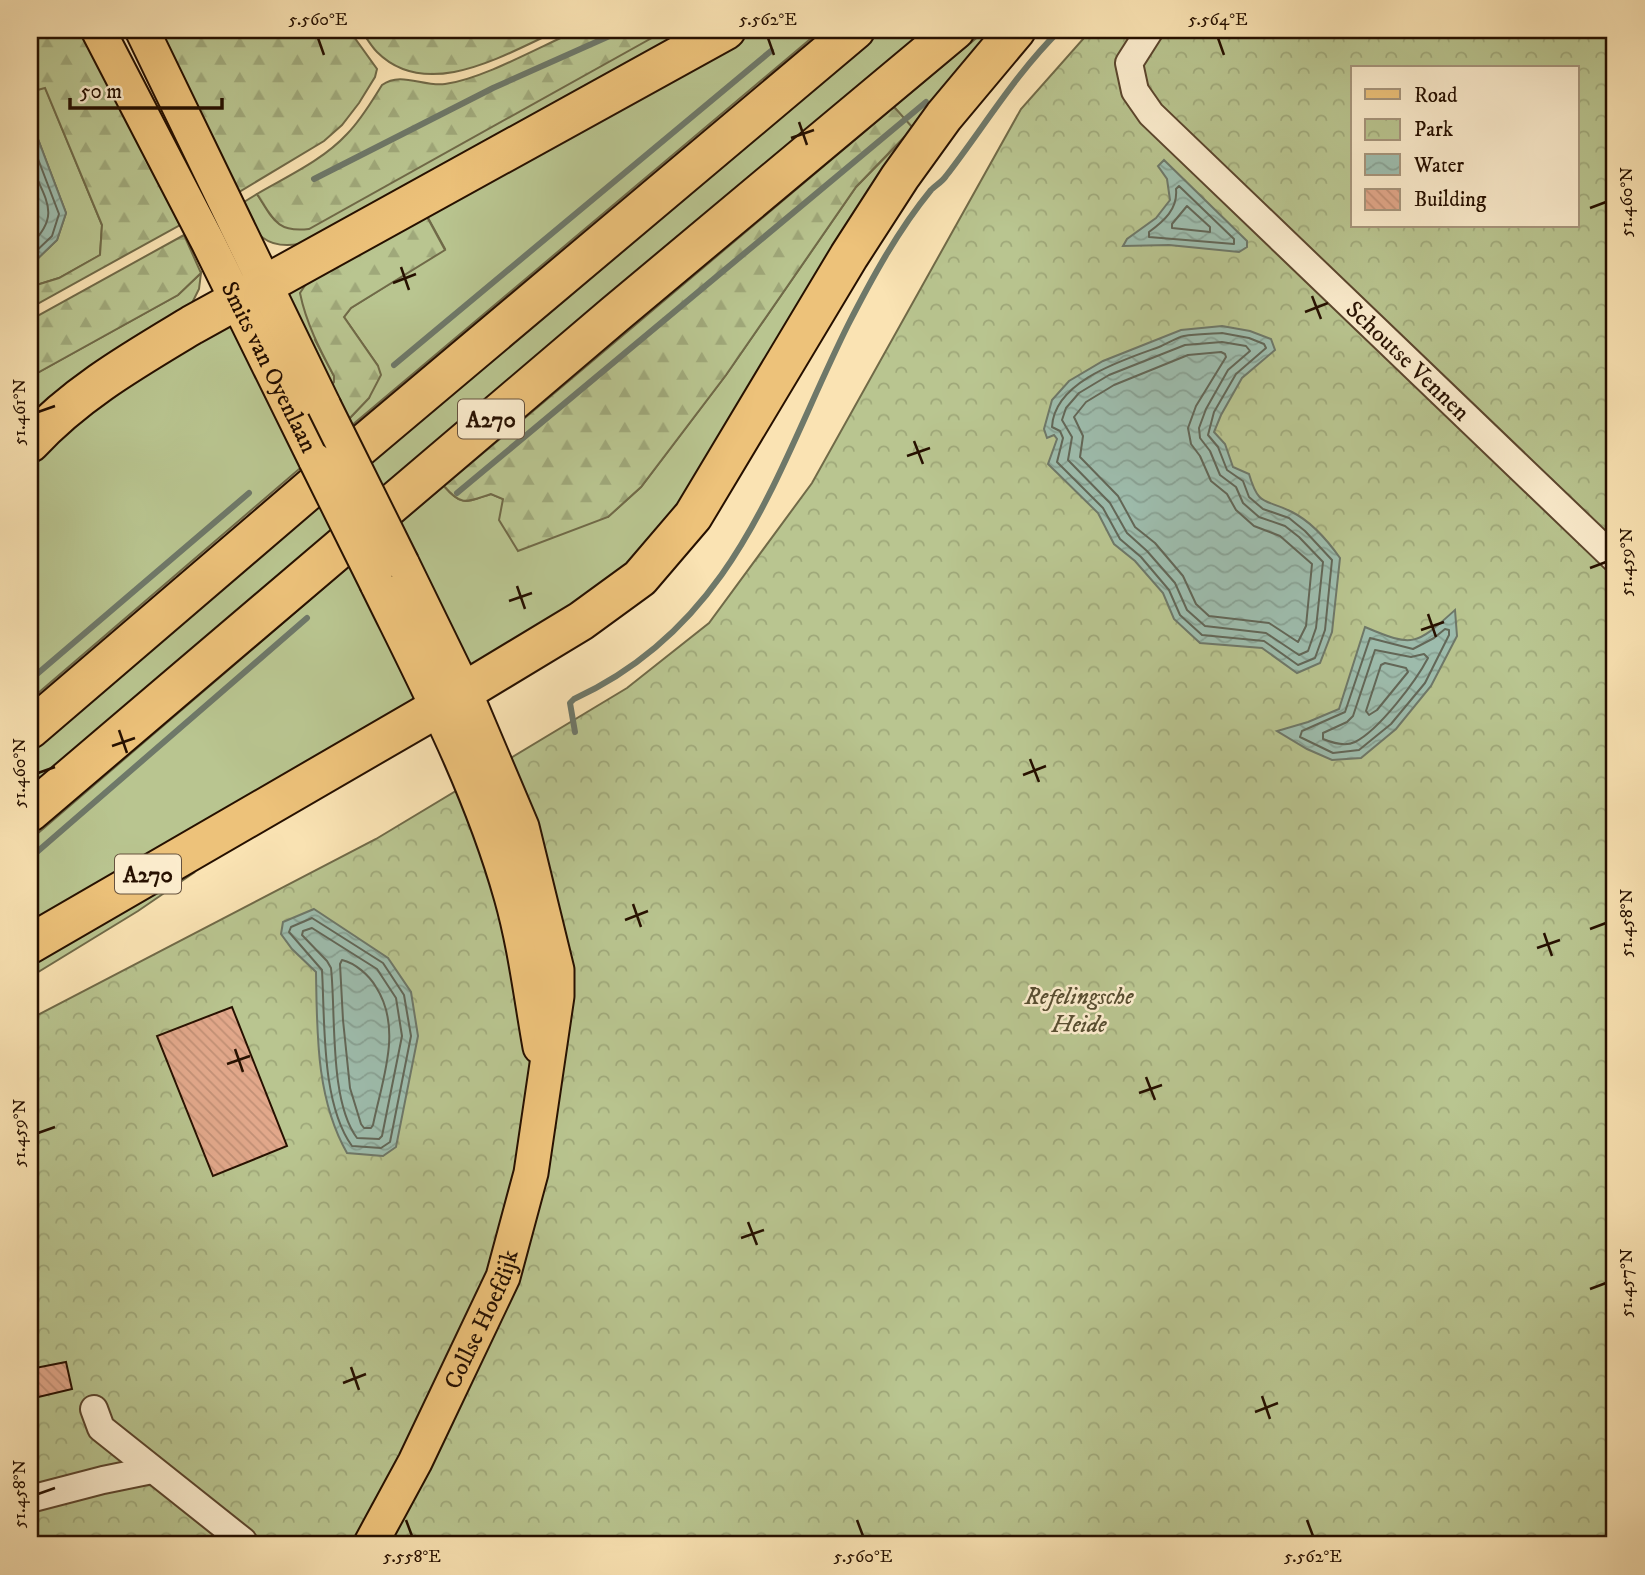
<svg xmlns="http://www.w3.org/2000/svg" width="1645" height="1575" font-family="'IM FELL DW Pica',serif">
<defs>
<pattern id="forest-firs" width="22" height="20" patternUnits="userSpaceOnUse" patternTransform="scale(1.75)"><rect width="22" height="20" fill="#b9c590"/><path d="M5 1l3.5 6h-7zM16 11l3.5 6h-7z" fill="#9fa87a"/></pattern>
<pattern id="park-crowns" width="20" height="18" patternUnits="userSpaceOnUse" patternTransform="scale(1.75)"><rect width="20" height="18" fill="#b9c590"/><path d="M2 6a3 3 0 1 1 6 0M12 15a3 3 0 1 1 6 0" fill="none" stroke="#9fa87a"/></pattern>
<pattern id="water-waves" width="16" height="10" patternUnits="userSpaceOnUse" patternTransform="scale(1.75)"><rect width="16" height="10" fill="#9ebeaf"/><path d="M0 5q4-4 8 0t8 0" fill="none" stroke="#88a295"/></pattern>
<pattern id="building-back-hatch" width="6" height="6" patternUnits="userSpaceOnUse" patternTransform="scale(1.75)"><rect width="6" height="6" fill="#e2a88b"/><path d="M-1 5l2 2M0 0l6 6M5-1l2 2" fill="none" stroke="#c29076"/></pattern>
</defs>
<rect width="100%" height="100%" fill="#fae3b3"/>
<filter id="stains"><feTurbulence type="fractalNoise" baseFrequency=".00286" numOctaves="4"/><feColorMatrix values="0 0 0 0 .2 0 0 0 0 .09 0 0 0 0 .02 0 0 0 .5 -.17"/></filter>
<radialGradient id="worn" r=".72"><stop offset=".6" stop-color="#630" stop-opacity="0"/><stop offset="1" stop-color="#630" stop-opacity=".3"/></radialGradient>
<path fill="#b9c590" stroke="#706a48" stroke-width="2" d="M666 30H694L299 244C264 250 255 232 239 205L257 194 274 219Z
M740 30H821L351 426 348 420 369 398 378 366 344 317 351 308 445 249 427 216 315 340 334 376V382L331 385 282 288Z
M874 30H937L30 797V743L679 192Z
M986 30H1006L641 567 466 668 400 523 444 486C462 507 467 502 491 494L503 499 608 517 641 487 726 375 856 187 913 129 894 107Z
M45 87 102 225 100 255 59 278 30 287V266L57 240 66 213 30 118V92Z
M201 273 199 289 192 303 30 421V377L178 295Z
M231 317 305 464 30 700V462L55 432Z
M353 563 425 699 30 930V840Z
M195 872 138 911 30 977V958L62 939Z"/>
<path fill="url(#forest-firs)" stroke="#706a48" stroke-width="2" d="M30 30H85L180 225 30 308V287L59 278 100 255 102 225 45 88 30 92Z
M153 30H349L377 69 375 77 359 103 342 125 324 141 234 195Z
M361 30H559C507 53 428 103 377 52 371 46 366 37 361 30Z
M578 30H666L309 229C277 233 273 219 257 194 288 176 323 160 347 134 361 120 372 101 382 85 401 71 423 87 445 84 483 79 541 46 578 30Z
M894 107 913 128 856 187 726 375 641 487 608 517 518 551 499 520 503 499 491 494C466 502 462 507 444 486Z
M426 215 445 250 351 308 344 317 378 366 381 375 369 398 348 420 331 385 334 382V376C320 350 306 323 300 293L306 284Z
M184 235 201 273 178 295 30 377V320Z"/>
<path fill="url(#park-crowns)" stroke="#706a48" stroke-width="2" fill-rule="evenodd" d="M1091 30H1615V1545H30V1019L376 839 627 688 709 623 812 483 1021 109ZM1353 68H1577V226H1353Z"/>
<path fill="url(#water-waves)" stroke="#6e7869" stroke-width="2" d="M30 118 66 213 57 240 30 266Z
M1164 160 1247 241V247L1239 252 1169 245 1123 246 1127 239 1156 218 1170 200 1167 179 1158 166Z
M1222 326 1250 331 1271 339 1275 350 1242 378 1221 415 1214 432 1225 444 1233 467 1249 474C1259 508 1265 498 1292 512 1310 521 1328 541 1340 558L1332 632 1320 663 1297 673 1262 648 1200 643 1174 619 1163 593 1135 561 1114 544 1098 513 1048 464 1057 439 1054 435 1047 438 1044 429 1052 400 1069 381 1103 361 1181 330Z
M1455 610 1457 636 1431 686 1396 729 1361 758 1332 760 1307 749 1277 731 1308 722 1339 709 1365 627C1414 648 1416 645 1455 610Z
M314 909 388 958 411 992 418 1036 396 1147 383 1156 347 1153C316 1099 317 1032 316 972L292 949 281 934 283 922Z"/>
<g fill="none" stroke-linecap="round" stroke-linejoin="round">
<path stroke="#626758" stroke-width="2" d="M30 138 59 214 52 236 30 257
M30 162C44 199 63 214 30 245
M1179 186 1234 239V244L1149 237V232C1164 221 1178 209 1176 189Z
M1187 206 1210 227V232L1172 228V224Z
M1222 333 1249 338 1264 344 1266 348 1236 374 1214 412 1208 435 1218 447 1227 470 1243 481 1249 497 1263 509 1289 518 1305 531 1332 560 1325 630 1315 658 1298 665 1264 641 1202 635 1180 615 1169 590 1141 557 1120 539 1103 508 1057 462 1063 438 1060 431 1052 427C1054 381 1123 360 1159 347 1167 344 1175 338 1184 336 1196 334 1210 334 1222 333Z
M1222 342 1246 346 1250 351 1228 370 1206 409 1199 428 1200 438 1210 451 1220 475 1236 487 1243 503 1259 517 1285 526 1299 537 1323 562 1316 628 1308 651 1299 655 1266 633 1205 626 1187 610 1175 583 1147 551 1127 533 1110 503 1068 460 1072 437 1062 420 1066 408 1079 393 1109 375 1185 345Z
M1221 352 1225 354 1226 357 1196 406 1188 428 1191 444 1200 456 1211 481 1227 494 1236 510 1254 526 1280 536 1312 564 1306 626 1298 642 1269 623 1209 616 1196 604 1183 576 1155 543 1135 527 1118 496 1080 457 1083 436 1074 417 1086 402 1114 385 1188 355Z
M1445 629 1449 630V635L1425 683 1391 724 1359 750 1333 753 1300 737 1302 731 1345 712 1370 638 1413 649 1434 638Z
M1375 650 1411 657 1424 654 1428 658C1416 681 1379 730 1355 742 1345 747 1333 743 1323 739V733L1347 722 1353 716Z
M1385 663 1406 668 1408 672 1377 710 1369 715 1366 711 1381 665Z
M312 918 383 963 404 995 411 1036 390 1142 381 1148 352 1146C321 1103 325 1021 322 970L289 932 291 927Z
M312 928 377 969 396 998 402 1036 382 1136 379 1139 357 1138C329 1101 336 1013 331 968L327 961 302 935 303 931Z
M342 960C355 963 369 975 376 987 403 1029 382 1080 373 1125L371 1128H364L361 1124 350 1088 343 1020 340 964Z"/>
<path stroke="#6e7869" stroke-width="6" d="M314 179 493 88 623 30
M394 365 771 51
M457 493 926 102
M30 680 249 493
M575 732 570 703 574 699C737 624 775 472 848 325 871 280 898 230 931 190 936 185 942 182 946 176 984 127 1016 73 1060 30
M30 858 307 618"/>
</g>
<path fill="url(#building-back-hatch)" stroke="#261000" stroke-width="2" d="M232 1007 287 1146 213 1176 157 1036Z
M66 1362 72 1389 30 1399V1369Z"/>
<g fill="none" stroke-linecap="round" stroke-linejoin="round">
<g stroke="#5b452d" stroke-width="30">
<g id="minor">
<path id="s1" d="M1150 30 1129 63 1135 91 1151 114 1615 559"/>
<path d="M94 1409 101 1428 243 1541"/>
<path d="M30 1499 103 1480 152 1470"/>
</g>
</g>
<g stroke="#261000" stroke-width="37">
<g id="major">
<path id="s2" d="M98 30 208 242 316 461"/>
<path d="M142 30 324 406"/>
<path d="M377 584C427 686 480 786 511 896 525 945 531 997 540 1047"/>
<path id="s3" d="M370 1545 415 1462 503 1277 531 1173 557 996V970L522 827 464 690 402 563"/>
</g>
</g>
<g stroke="#261000" stroke-width="42">
<path id="highway" d="M30 443C76 393 134 360 192 325L726 30
M30 729 310 489 855 30
M30 812 614 315 955 30
M30 944 432 711 581 621 640 578 693 516 849 256 900 177 944 116 1016 30"/>
</g>
<use href="#minor" stroke="#fcedce" stroke-width="26"/>
<use href="#major" stroke="#edc27a" stroke-width="33"/>
<use href="#highway" stroke="#edc27a" stroke-width="38"/>
<g stroke="#261000" stroke-width="37" stroke-linecap="butt">
<path id="major-bridge" d="M324 406 402 563
M316 461 377 584"/>
</g>
<use href="#major-bridge" stroke="#edc27a" stroke-width="33"/>
</g>
<path fill="none" stroke="#261000" stroke-width="2.5" d="M318 38 324 55M768 38 774 55M1218 38 1224 55M799 122 807 145M791 138 814 130M1590 208 1606 202M401 267 409 290M393 283 416 274M1312 296 1321 319M1305 312 1328 303M38 412 55 406M914 441 923 464M907 456 930 448M1590 568 1606 562M517 586 525 609M509 601 532 593M1428 614 1436 637M1421 630 1444 622M119 730 127 753M112 746 135 738M1030 759 1039 782M38 773 55 767M1023 775 1046 766M633 904 641 927M625 920 648 911M1590 929 1606 923M1544 933 1552 956M1537 948 1560 940M235 1049 243 1072M227 1064 250 1056M1146 1077 1155 1100M1139 1093 1162 1085M38 1133 55 1127M748 1222 757 1245M741 1238 764 1230M1590 1289 1606 1283M351 1367 359 1390M343 1383 366 1374M1262 1396 1270 1419M1255 1412 1278 1403M38 1494 55 1488M406 1520 412 1536M857 1520 863 1536M1307 1520 1313 1536"/>
<g text-anchor="middle" stroke-width="5" stroke-linejoin="round" paint-order="stroke">
<g fill="#fcedce" stroke="#66523e" stroke-width="2">
<rect x="458" y="399.5" width="66" height="39" rx="5"/>
<rect x="115" y="854.5" width="66" height="39" rx="5"/>
</g>
<g font-size="23" font-weight="bold" fill="#261000">
<text x="491" y="427">A270</text>
<text x="148" y="882">A270</text>
</g>
<g font-size="24" fill="#261000" stroke="#fcedce">
<text dy="8" stroke="none"><textPath href="#s1" startOffset="452">Schoutse Vennen</textPath></text>
<text dy="8" stroke="none"><textPath href="#s2" startOffset="378">Smits van Oyenlaan</textPath></text>
<text dy="8" stroke="none"><textPath href="#s3" startOffset="252">Collse Hoefdijk</textPath></text>
</g>
<g font-size="24" font-style="italic" fill="#594f32" stroke="#fcedce">
<text x="1079" y="1004">Refelingsche<tspan x="1079" dy="28">Heide</tspan></text>
</g>
</g>
<rect width="1645" height="1575" fill="none" stroke="#fae3b3" stroke-width="77"/>
<rect x="1351" y="66" width="228" height="161" fill="#fcedce" stroke="#a6957c" stroke-width="2"/>
<rect x="1365" y="89" width="35" height="10" fill="#edc27a" stroke="#a6957c" stroke-width="2"/>
<text x="1414" y="102" font-size="21" fill="#261000">Road</text>
<rect x="1365" y="119" width="35" height="21" fill="url(#park-crowns)" stroke="#a6957c" stroke-width="2"/>
<text x="1414" y="136" font-size="21" fill="#261000">Park</text>
<rect x="1365" y="154" width="35" height="21" fill="url(#water-waves)" stroke="#a6957c" stroke-width="2"/>
<text x="1414" y="172" font-size="21" fill="#261000">Water</text>
<rect x="1365" y="189" width="35" height="21" fill="url(#building-back-hatch)" stroke="#a6957c" stroke-width="2"/>
<text x="1414" y="206" font-size="21" fill="#261000">Building</text>
<path d="M70 98v10h152v-10" fill="none" stroke="#261000" stroke-width="3.5"/>
<text x="80" y="98" font-size="21" fill="#261000" stroke="#fcedce" stroke-width="5" paint-order="stroke">50 m</text>
<rect x="38" y="38" width="1568" height="1498" fill="none" stroke="#261000" stroke-width="2.5"/>
<g font-size="18" text-anchor="middle" fill="#261000">
<text x="318" y="25">5.560°E</text>
<text x="768" y="25">5.562°E</text>
<text x="1218" y="25">5.564°E</text>
<text transform="translate(1626 202) rotate(-90)" y="6">51.460°N</text>
<text transform="translate(19 412) rotate(-90)" y="6">51.461°N</text>
<text transform="translate(1626 562) rotate(-90)" y="6">51.459°N</text>
<text transform="translate(19 773) rotate(-90)" y="6">51.460°N</text>
<text transform="translate(1626 923) rotate(-90)" y="6">51.458°N</text>
<text transform="translate(19 1133) rotate(-90)" y="6">51.459°N</text>
<text transform="translate(1626 1283) rotate(-90)" y="6">51.457°N</text>
<text transform="translate(19 1494) rotate(-90)" y="6">51.458°N</text>
<text x="412" y="1562">5.558°E</text>
<text x="863" y="1562">5.560°E</text>
<text x="1313" y="1562">5.562°E</text>
</g>
<rect width="100%" height="100%" filter="url(#stains)"/>
<rect width="100%" height="100%" fill="url(#worn)"/>
</svg>
